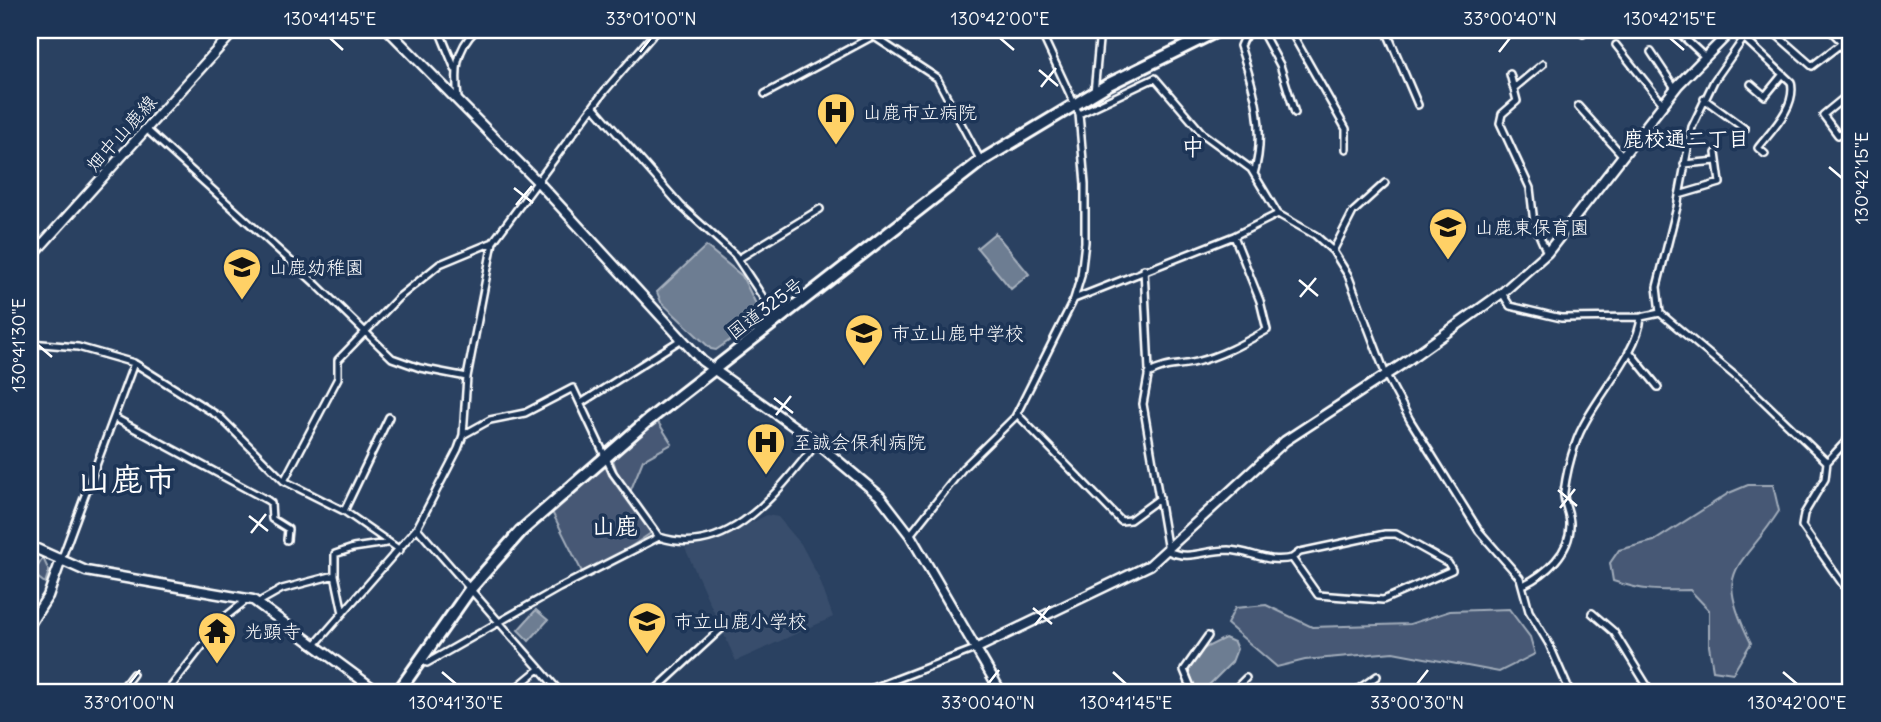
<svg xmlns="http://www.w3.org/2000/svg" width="1881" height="722" font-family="Delius,'Klee One',sans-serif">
<rect width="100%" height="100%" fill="#2a4161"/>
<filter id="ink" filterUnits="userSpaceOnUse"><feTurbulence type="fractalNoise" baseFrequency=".0143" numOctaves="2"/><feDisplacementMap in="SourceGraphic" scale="14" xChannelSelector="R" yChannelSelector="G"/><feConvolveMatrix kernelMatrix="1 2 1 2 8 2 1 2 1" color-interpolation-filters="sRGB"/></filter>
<g filter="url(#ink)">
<path fill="#394e6c" d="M767 515 778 517 801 544 819 578 833 617 736 661 685 548 711 543Z"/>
<path fill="#465975" stroke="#a2acba" stroke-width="2" d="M658 422 672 444 643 460 630 492 617 472 612 457Z
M605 463 609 475 651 533 617 556 582 572 552 512Z
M1748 485H1773L1779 511C1740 572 1712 566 1751 643L1733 673 1713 670 1709 646V610L1690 590C1659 591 1643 591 1613 581L1610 563 1619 550 1654 541 1729 493Z
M43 558 49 571 45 583 33 574Z
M1266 605 1312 627 1410 624 1450 611 1509 609 1530 637 1535 654 1499 672 1393 652 1305 660 1277 667 1227 624 1235 608Z"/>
<path fill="#6d7d92" stroke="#a7b1be" stroke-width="2" d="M995 233 1029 274 1011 289 977 248Z
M706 246 742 276 761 314 760 319 716 350 711 349 661 302 657 292Z
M536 610 548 620 529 641 518 630Z
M1225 638 1234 642 1237 649 1232 662 1202 692 1195 688 1188 669 1203 649Z"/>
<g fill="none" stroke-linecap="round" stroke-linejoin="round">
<g stroke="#fff" stroke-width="10">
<path id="street" d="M439 30 455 69
M1254 30 1243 39 1240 46C1254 88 1267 131 1254 174
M1261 30 1280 65 1295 113
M1290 30 1346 129V149
M1386 30 1418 105
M1580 30 1583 34
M1676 30 1705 57
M1741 30 1744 38 1714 81 1692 127 1677 207 1657 287 1660 313 1752 390 1827 462
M1771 30 1812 66 1842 43
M1830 30 1851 51
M1744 38 1791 82C1797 106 1772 130 1758 148L1765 154
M1616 45 1663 104
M1651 52 1675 88
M1510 74 1517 101 1502 114 1500 123 1530 188 1534 223 1547 253
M1751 84 1765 96 1783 74
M1514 88 1543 64
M1851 92 1823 115 1838 135 1851 126
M1094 93 1100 30
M765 94 873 36 937 78 981 161
M458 99C455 71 455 50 476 30
M1704 99 1745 129
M1578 106 1623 156
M594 107 681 206 735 255 778 320
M1079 114 1155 78 1203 134 1251 169 1278 214 1315 235 1333 251 1348 275 1386 375 1410 420 1479 531 1520 578 1529 611 1549 644 1570 692
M146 129 317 285 392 358 420 368 467 377
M1684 164 1717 161
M1679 195 1720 183 1716 153
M1333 251 1353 212 1385 183
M738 259 820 209
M1144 269 1149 371 1143 404 1168 551C1189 561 1205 550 1228 550 1252 551 1267 564 1292 558L1318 595 1383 600 1452 570 1448 563 1396 534H1385L1300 552 1292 558
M1502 293 1510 306 1561 318 1641 317 1660 313
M1074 299 1234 236 1278 214
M30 343 78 347 134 363 220 417 284 481 344 511 400 550
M1629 351 1658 387
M1148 374C1168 363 1177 367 1196 362 1222 356 1244 343 1267 330L1260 301 1234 236
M581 403 682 339
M1017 414 1121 521 1130 520 1160 498
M115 418 267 500 271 503 272 519 288 529 287 540
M463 435 490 420 525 413 573 388 613 473 659 537C730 560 779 489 817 443
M1851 436 1827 462 1825 479 1804 514 1802 526 1851 596
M284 481 338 378V360L398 298 440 264 493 242
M344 511 389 417
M417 528 560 692
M910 535 963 468 1015 417 1074 299 1081 276 1085 242V184L1079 114 1040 30
M61 560 134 363
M1523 585C1546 574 1571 552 1570 524 1570 513 1563 503 1564 492 1566 477 1570 459 1575 445 1588 404 1638 356 1641 317
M257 603 282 589 335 575
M343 613 335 575V554L353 548 387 543
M1592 613 1614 632 1651 692
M314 646 417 528 458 449 463 435 467 377 493 242 603 93 657 30
M422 660 427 663 559 588 659 537
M123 692V687L133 674
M167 692 224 618 248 599
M511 692 539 669
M653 692 721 629
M863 692 975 649
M1193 692 1184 670 1208 636
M1232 692 1246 678
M1354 692 1377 676"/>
</g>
<g stroke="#fff" stroke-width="13">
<path id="secondary" d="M388 30 538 182 702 361 817 443 880 496 910 535 1001 692
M30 258 235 30
M30 546 86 571 253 600 378 692
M30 624 48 596 61 560
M975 649 1150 565 1285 441 1401 365 1502 293 1547 253 1678 85 1732 30"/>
</g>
<g stroke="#fff" stroke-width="16">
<path id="highway" d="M398 692 471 588 521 531 646 422 981 161 1109 84 1219 30"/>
</g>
<use href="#street" stroke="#1d3557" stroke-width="5"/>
<use href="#secondary" stroke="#1d3557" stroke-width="8"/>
<use href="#highway" stroke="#1d3557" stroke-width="10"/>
</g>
</g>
<path fill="none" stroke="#fff" stroke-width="2.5" d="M330 38 343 50M1000 38 1014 50M1670 38 1684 50M640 52 651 38M1499 52 1510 38M1039 70 1058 86M1041 87 1056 68M1829 167 1842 178M514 188 533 203M516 205 532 186M1299 280 1318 296M1300 297 1316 278M38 345 52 357M774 398 793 413M776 415 791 396M1558 490 1577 506M1560 508 1575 489M249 516 268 531M251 533 266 514M1033 608 1052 624M1035 625 1050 606M442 672 456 684M1113 672 1126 684M1783 672 1797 684M129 684 140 670M988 684 999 670M1417 684 1428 670"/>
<defs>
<g id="hospital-pin" transform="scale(2.0125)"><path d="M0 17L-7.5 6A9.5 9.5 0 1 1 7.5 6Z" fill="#ffd166" stroke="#1d3557"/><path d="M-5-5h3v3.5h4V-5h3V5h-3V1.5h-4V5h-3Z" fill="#111"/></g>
<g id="school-pin" transform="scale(2.0125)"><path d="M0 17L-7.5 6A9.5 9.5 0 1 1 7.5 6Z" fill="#ffd166" stroke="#1d3557"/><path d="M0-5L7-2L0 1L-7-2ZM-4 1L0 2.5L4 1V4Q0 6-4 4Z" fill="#111"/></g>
<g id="temple-pin" transform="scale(2.0125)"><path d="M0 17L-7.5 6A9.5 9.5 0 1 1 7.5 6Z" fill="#ffd166" stroke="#1d3557"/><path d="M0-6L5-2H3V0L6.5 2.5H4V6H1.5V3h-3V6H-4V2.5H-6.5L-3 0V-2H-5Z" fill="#111"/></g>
</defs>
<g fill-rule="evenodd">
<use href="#hospital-pin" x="836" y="112"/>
<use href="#school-pin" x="1448" y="227"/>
<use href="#school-pin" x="242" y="267"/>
<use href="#school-pin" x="864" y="333"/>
<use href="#hospital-pin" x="766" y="442"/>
<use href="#school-pin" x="647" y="621"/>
<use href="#temple-pin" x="217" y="631"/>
</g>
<g text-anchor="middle" stroke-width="7" stroke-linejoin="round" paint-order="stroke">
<g font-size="19" fill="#fff" stroke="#1d3557" text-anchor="start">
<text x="863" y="119">山鹿市立病院</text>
<text x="1475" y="234">山鹿東保育園</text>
<text x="269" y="274">山鹿幼稚園</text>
<text x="891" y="340">市立山鹿中学校</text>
<text x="793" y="449">至誠会保利病院</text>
<text x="674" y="628">市立山鹿小学校</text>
<text x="244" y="638">光顕寺</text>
</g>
<g font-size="19" fill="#fff" stroke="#1d3557">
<text transform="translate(121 133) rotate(-48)" y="7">畑中山鹿線</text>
<text transform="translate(765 308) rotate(-37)" y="7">国道325号</text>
</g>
<g font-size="21" font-weight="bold" fill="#fff" stroke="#1d3557">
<text x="1686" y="146">鹿校通二丁目</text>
</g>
<g font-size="23" font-weight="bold" fill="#fff" stroke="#1d3557">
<text x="1193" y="155">中</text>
<text x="615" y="534">山鹿</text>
</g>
<g font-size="33" font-weight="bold" fill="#fff" stroke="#1d3557">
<text x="127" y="491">山鹿市</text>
</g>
</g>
<rect width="1881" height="722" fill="none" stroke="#1d3557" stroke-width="77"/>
<rect x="38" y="38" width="1804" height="646" fill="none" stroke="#fff" stroke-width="2.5"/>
<g font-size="18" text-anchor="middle" fill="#fff">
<text x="330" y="25">130°41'45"E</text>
<text x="651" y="25">33°01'00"N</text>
<text x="1000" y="25">130°42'00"E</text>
<text x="1510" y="25">33°00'40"N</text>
<text x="1670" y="25">130°42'15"E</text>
<text transform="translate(1862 178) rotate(-90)" y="6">130°42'15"E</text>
<text transform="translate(19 345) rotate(-90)" y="6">130°41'30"E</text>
<text x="129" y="709">33°01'00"N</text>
<text x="456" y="709">130°41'30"E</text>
<text x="988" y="709">33°00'40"N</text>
<text x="1126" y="709">130°41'45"E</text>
<text x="1417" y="709">33°00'30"N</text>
<text x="1797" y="709">130°42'00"E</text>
</g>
</svg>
